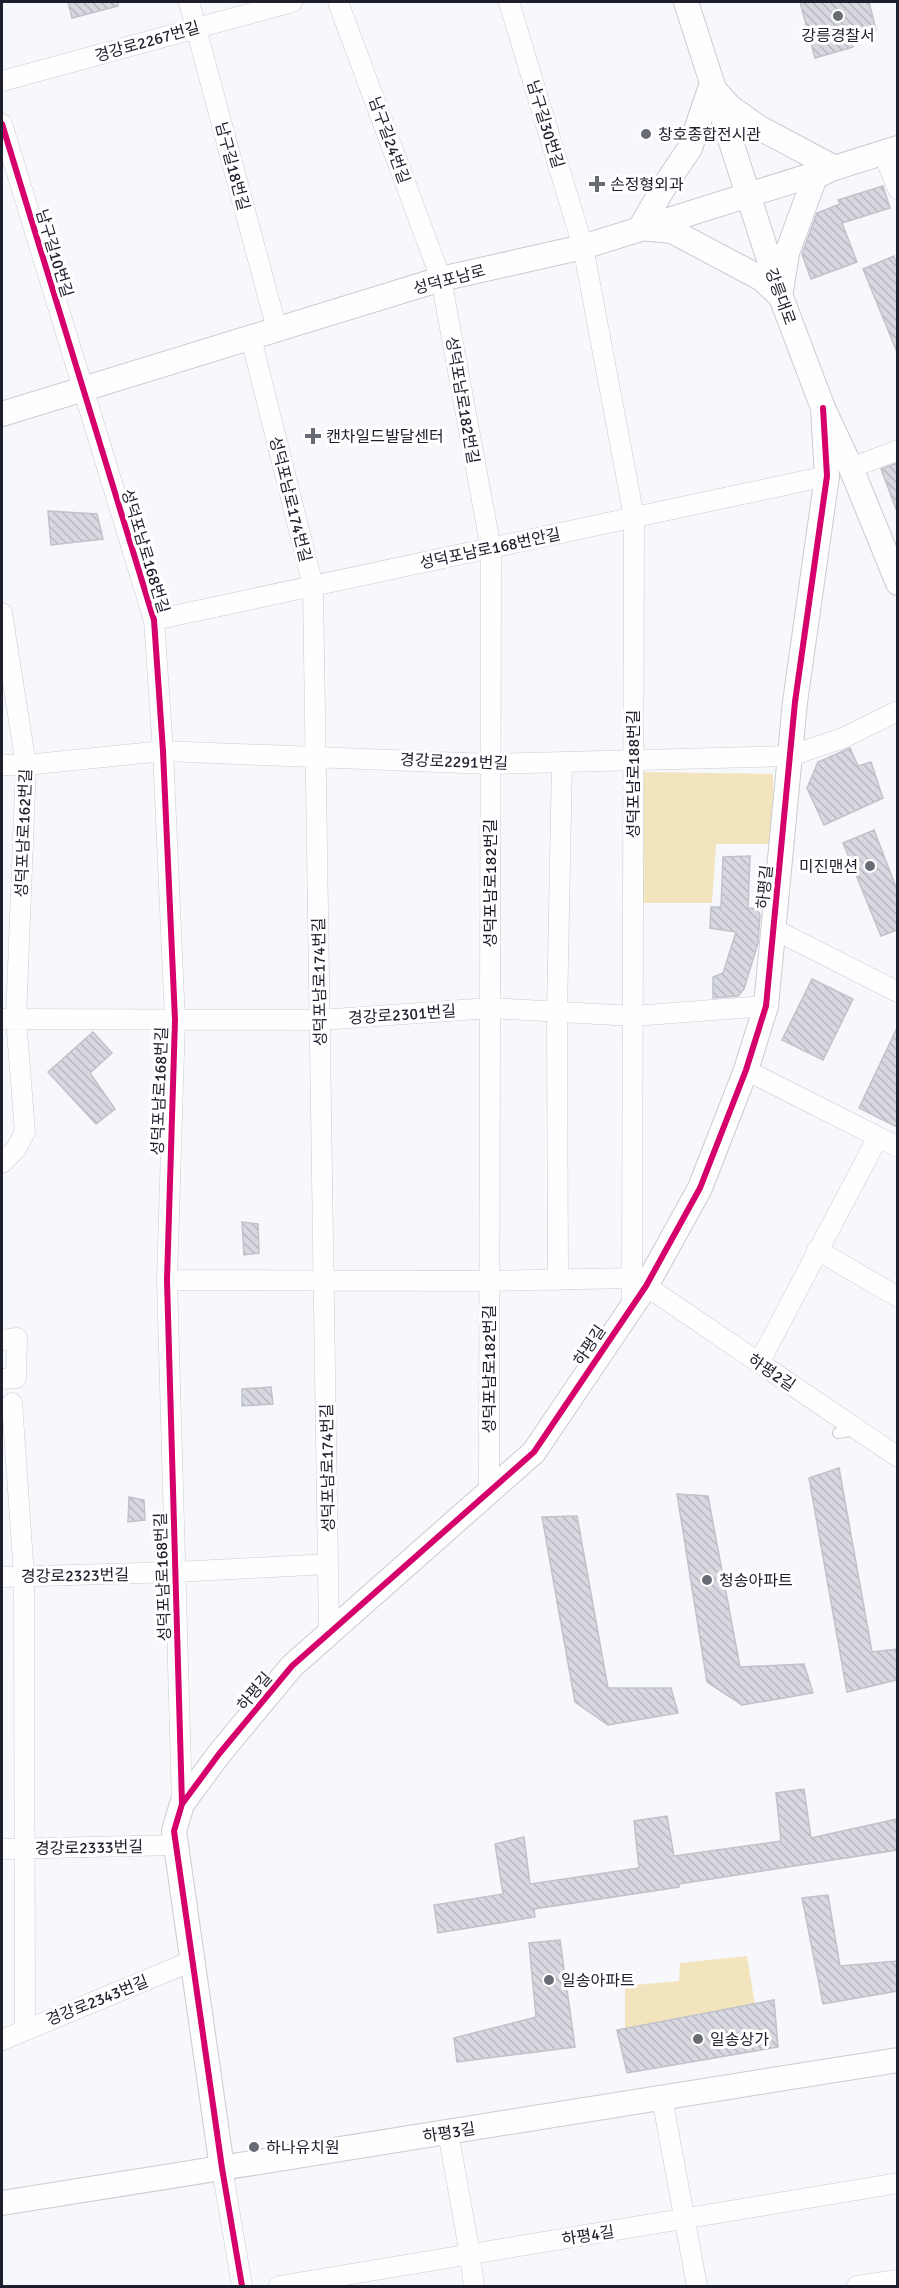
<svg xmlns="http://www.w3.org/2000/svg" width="899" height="2288" font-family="Signika,'Noto Sans KR',sans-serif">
<defs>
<pattern id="building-back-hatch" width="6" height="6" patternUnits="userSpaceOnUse" patternTransform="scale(1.5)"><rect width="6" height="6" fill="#d7d8e0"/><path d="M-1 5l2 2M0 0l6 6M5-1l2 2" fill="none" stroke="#b8b9c0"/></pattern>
</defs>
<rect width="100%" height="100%" fill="#f7f8fc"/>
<path fill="#f2e4bd" d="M643 772 773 774V844H716L712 903H642Z
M747 1956 755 2005 625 2028V1986L679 1981 680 1963Z"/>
<path fill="url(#building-back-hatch)" stroke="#c1c2ca" stroke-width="1.5" d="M68 2H118V6L72 18Z
M800 2H869L876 30 851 36 853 47 815 58Z
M883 186 890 208 842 223 857 262 811 279 802 254 817 213 840 204 838 200Z
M894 256 897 265V352L863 269Z
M897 463V508L896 509 881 469Z
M48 511 97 514 103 539 51 545Z
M850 748 858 766 871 762 883 798 824 825 807 788 818 762Z
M874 830 897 890V930L881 936 843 843Z
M750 856 748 908 757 909 760 915 758 943 744 989 738 996 713 998V977L723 973 736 932 710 928 711 907H721L723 857Z
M812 979 853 999 823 1060 782 1040Z
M897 1028V1127L859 1108Z
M93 1032 112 1053 90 1073 115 1109 96 1124 48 1072Z
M242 1222 258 1224 259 1253 244 1255Z
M271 1387 273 1404 242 1406V1389Z
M839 1468 872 1652 897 1649V1680L847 1692 809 1478Z
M677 1494 708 1496 740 1667 804 1664 813 1693 742 1705 707 1682Z
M129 1497 144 1500 145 1520 128 1522Z
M577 1516 608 1688H671L678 1713 608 1725 575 1702 542 1517Z
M804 1789 811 1838 897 1819V1850L679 1884V1887L534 1909 535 1917 438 1933 434 1905 503 1894 495 1844 524 1837 530 1884 639 1868 634 1821 667 1816 674 1856 781 1841 776 1793Z
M828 1895 840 1966 897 1961V1991L823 2004 802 1898Z
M560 1940 575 2047 457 2062 454 2038 536 2017 529 1943Z
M774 2000 778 2047 627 2073 617 2030Z"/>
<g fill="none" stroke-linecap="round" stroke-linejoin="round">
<g stroke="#cacbd4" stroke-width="12">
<path id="service" d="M838 1433 856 1430"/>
</g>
<g stroke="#cacbd4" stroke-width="21">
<path id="minor" d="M189 2 277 330
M338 2 441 279 491 549 489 1492
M509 2 583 247 634 517 632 1306
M2 81 292 2
M2 124 154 620 163 751 175 1020 167 1280 182 1804
M883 153 898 189
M251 338 313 586 329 1634
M851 468 898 450
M2 613 26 765 16 1019 25 1132 16 1149 2 1163
M154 620 827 476
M2 765H26L163 751 490 764 790 756 843 738 898 711
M773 929 898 992
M2 1019 320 1020 490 1008 633 1016 766 1006
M746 1070 898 1147
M817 1250 898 1297
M167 1280 489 1281 632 1278
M558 1280 557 1011 562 762
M646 1286 898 1457
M2 1340 17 1338 16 1378 2 1379
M759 1363 878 1137
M12 1403 24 1576 25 2030
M2 1577 176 1572 328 1564
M2 1849 176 1845
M2 2040 192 1961
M662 2098 697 2286
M448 2132 470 2255 474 2286
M222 2168 242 2286
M279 2286 898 2183
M857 2286 898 2280"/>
</g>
<g stroke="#cacbd4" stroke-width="26">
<path id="tertiary" d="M686 2 781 297 823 408 851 468 898 583
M781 291 787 253 815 177 827 171
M780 296 762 279 672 231 640 228 667 182 690 148 711 86 730 107 758 127 835 168
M2 414 441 279 583 247 898 148
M222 2168 174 1831 182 1804 219 1754 292 1666 534 1452 646 1286 700 1188 746 1070 766 1006 795 702 827 476 823 408
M2 2203 898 2060"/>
</g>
<use href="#service" stroke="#fefeff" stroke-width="10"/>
<use href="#minor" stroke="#fefeff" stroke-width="20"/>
<use href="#tertiary" stroke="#fefeff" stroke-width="24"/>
<g stroke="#fff" stroke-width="10">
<path id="cycleway" d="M2 124 154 620 163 751 175 1020 167 1280 182 1804
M242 2286 222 2168 174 1831 182 1804 219 1754 292 1666 534 1452 646 1286 700 1188 746 1070 766 1006 795 702 827 476 823 408"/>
</g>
<use href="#cycleway" stroke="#d6006c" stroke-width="6"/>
</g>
<g fill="#696b75" stroke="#fff" stroke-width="2">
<circle cx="838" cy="16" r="6"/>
<circle cx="646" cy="134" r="6"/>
<path d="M594 175h6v6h6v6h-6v6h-6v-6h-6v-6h6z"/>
<path d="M310 427h6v6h6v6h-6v6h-6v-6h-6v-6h6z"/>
<circle cx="870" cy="866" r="6"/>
<circle cx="707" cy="1580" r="6"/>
<circle cx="549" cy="1980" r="6"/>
<circle cx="698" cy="2039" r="6"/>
<circle cx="254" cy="2147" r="6"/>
</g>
<g text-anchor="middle" stroke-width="6" stroke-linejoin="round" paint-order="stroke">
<g font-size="16" fill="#1d1f2c" stroke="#fff" text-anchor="start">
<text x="838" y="41" text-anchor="middle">강릉경찰서</text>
<text x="658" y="140">창호종합전시관</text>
<text x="610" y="190">손정형외과</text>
<text x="326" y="442">캔차일드발달센터</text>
<text x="858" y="872" text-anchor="end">미진맨션</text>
<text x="719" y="1586">청송아파트</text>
<text x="561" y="1986">일송아파트</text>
<text x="710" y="2045">일송상가</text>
<text x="266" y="2153">하나유치원</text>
</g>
<g font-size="16" fill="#1d1f2c" stroke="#fff">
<text transform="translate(147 41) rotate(-16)" y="6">경강로2267번길</text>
<text transform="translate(546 124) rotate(73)" y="6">남구길30번길</text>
<text transform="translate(390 140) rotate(70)" y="6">남구길24번길</text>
<text transform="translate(233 166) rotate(75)" y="6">남구길18번길</text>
<text transform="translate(55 253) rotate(73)" y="6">남구길10번길</text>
<text transform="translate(449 279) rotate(-15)" y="6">성덕포남로</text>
<text transform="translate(781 296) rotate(70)" y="6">강릉대로</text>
<text transform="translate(463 400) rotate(80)" y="6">성덕포남로182번길</text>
<text transform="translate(291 499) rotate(76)" y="6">성덕포남로174번길</text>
<text transform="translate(490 548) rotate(-12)" y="6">성덕포남로168번안길</text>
<text transform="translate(146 551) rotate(73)" y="6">성덕포남로168번길</text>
<text transform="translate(454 761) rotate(2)" y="6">경강로2291번길</text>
<text transform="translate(633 774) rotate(-90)" y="6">성덕포남로188번길</text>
<text transform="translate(23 833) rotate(-88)" y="6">성덕포남로162번길</text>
<text transform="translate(490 883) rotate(-90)" y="6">성덕포남로182번길</text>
<text transform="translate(764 887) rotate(-84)" y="6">하평길</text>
<text transform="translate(319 982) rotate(-91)" y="6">성덕포남로174번길</text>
<text transform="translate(402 1014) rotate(-4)" y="6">경강로2301번길</text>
<text transform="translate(159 1091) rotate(-88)" y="6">성덕포남로168번길</text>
<text transform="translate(589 1345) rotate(-56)" y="6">하평길</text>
<text transform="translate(489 1369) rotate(-90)" y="6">성덕포남로182번길</text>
<text transform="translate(772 1372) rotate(34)" y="6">하평2길</text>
<text transform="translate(327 1468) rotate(-91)" y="6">성덕포남로174번길</text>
<text transform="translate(75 1575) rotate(-1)" y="6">경강로2323번길</text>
<text transform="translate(162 1577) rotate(-92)" y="6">성덕포남로168번길</text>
<text transform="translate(254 1691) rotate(-50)" y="6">하평길</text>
<text transform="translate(89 1847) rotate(-1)" y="6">경강로2333번길</text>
<text transform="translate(97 2000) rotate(-22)" y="6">경강로2343번길</text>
<text transform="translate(449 2132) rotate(-9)" y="6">하평3길</text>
<text transform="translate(588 2235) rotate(-9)" y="6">하평4길</text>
</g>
</g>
<rect width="899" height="2288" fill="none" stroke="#1d1f2c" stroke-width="6"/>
</svg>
